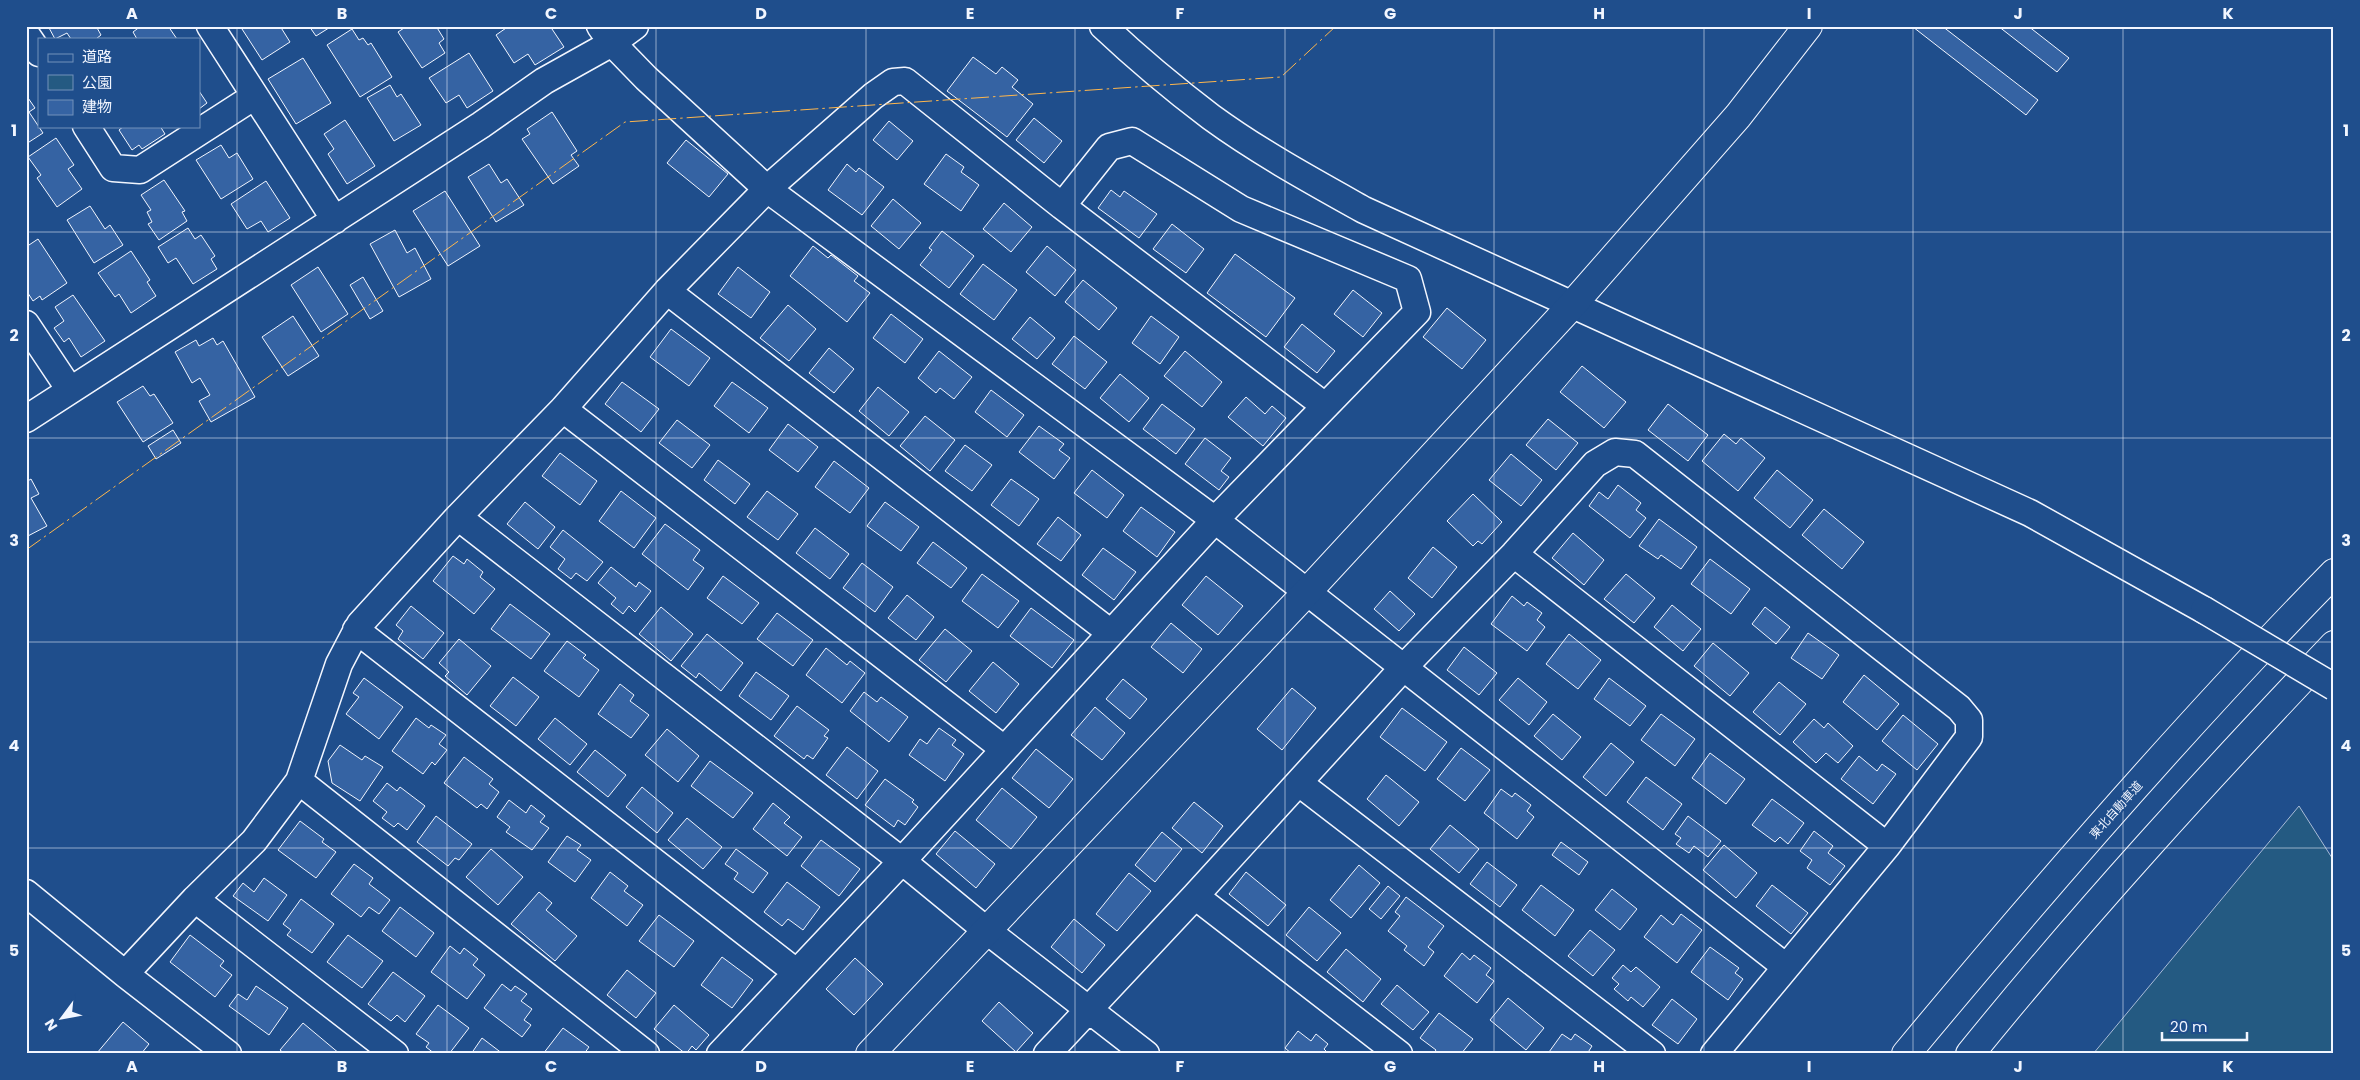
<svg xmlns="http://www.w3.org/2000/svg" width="2360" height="1080" font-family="Poppins,'Noto Sans JP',sans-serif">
<rect width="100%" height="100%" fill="#1f4e8c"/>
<path fill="#245a82" stroke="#a8bbd7" d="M2299 806 2334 861V1054H2093Z"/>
<path fill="#3563a3" stroke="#f2f6ff" d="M48 26H96L101 35 96 39H71L67 33 55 39Z
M141 26H168L177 39H137L133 32Z
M246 26H280L290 42 262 60 242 29Z
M309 26H332L316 36Z
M407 26H436L444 39 439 43 445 53 422 68 398 32Z
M509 26H550L564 47 535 65 528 54 514 63 496 35Z
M1942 26 2038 100 2026 115 1913 27Z
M1998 26H2028L2069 58 2057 72Z
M352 29 359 40 363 38 368 45 371 43 392 77 360 97 327 45Z
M469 53 493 91 467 108 459 95 446 103 429 78Z
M973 57 996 74 1002 67 1018 80 1012 87 1033 104 1007 137 947 91Z
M303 58 331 103 296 124 268 79Z
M390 85 397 97 401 94 421 125 394 141 367 98Z
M199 91 207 103 199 109Z
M26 95 35 108 29 112 43 133 26 144Z
M552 112 577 151 571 155 579 166 553 184 522 139 530 134 527 129Z
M1034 118 1062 141 1044 163 1016 140Z
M345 120 375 166 347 184 328 154 334 149 324 134Z
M889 121 913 141 897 160 873 140Z
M124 126H160L165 134 142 149 139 145 132 150 119 130Z
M56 138 74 165 68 169 82 189 57 207 37 178 41 175 28 157Z
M686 140 728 174 709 197 667 163Z
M221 145 229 158 237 153 253 179 221 199 196 160Z
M946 154 964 167 961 172 979 185 961 211 924 184Z
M489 164 501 183 507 179 524 205 496 222 468 177Z
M847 164 856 172 859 168 884 187 862 215 828 190Z
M164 180 185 211 182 212 187 221 159 240 148 224 152 222 147 212 151 210 141 195Z
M266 181 290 218 268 232 261 221 247 229 231 204Z
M1111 190 1120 197 1124 191 1157 214 1139 238 1098 208Z
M445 191 480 246 448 266 413 211Z
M893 199 921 223 899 249 871 226Z
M1004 203 1032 227 1011 252 983 229Z
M90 206 105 229 110 225 123 245 94 263 67 220Z
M1172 224 1204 249 1186 273 1153 249Z
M188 228 195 239 201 235 215 256 211 259 217 269 193 284 176 258 168 263 158 247Z
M395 230 407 253 415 248 431 279 399 297 370 244Z
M942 231 974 256 949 288 920 265 932 250 929 248Z
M38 239 67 283 42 300 40 296 33 301 26 290V247Z
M813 246 828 258 831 255 858 276 854 281 870 293 847 322 790 276Z
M1047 246 1076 270 1055 296 1026 272Z
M131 251 150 280 147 282 156 296 131 313 119 294 115 297 98 273Z
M1235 254 1295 298 1266 337 1207 293Z
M983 264 1017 290 994 320 960 294Z
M318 267 348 314 321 332 291 285Z
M738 267 770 292 751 318 718 294Z
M363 277 383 311 370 319 350 285Z
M1083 280 1117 308 1099 330 1065 302Z
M1353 290 1382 313 1363 337 1334 314Z
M73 295 105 341 81 357 69 338 64 342 54 328 64 321 55 307Z
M788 305 816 329 789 361 760 338Z
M1447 308 1486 340 1462 369 1423 337Z
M891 314 923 339 905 363 873 338Z
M293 316 319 356 288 376 262 337Z
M1151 316 1179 337 1160 364 1132 343Z
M1030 317 1055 338 1037 359 1012 339Z
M1302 324 1335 351 1317 373 1284 347Z
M671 329 710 358 689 386 650 357Z
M1074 336 1107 362 1085 389 1052 364Z
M213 338 217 345 223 341 255 397 211 422 199 401 210 395 200 378 192 383 175 352 196 340 199 346Z
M829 348 854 369 834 393 809 373Z
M939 351 972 377 954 399 940 388 936 393 918 378Z
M1185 351 1222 382 1202 407 1164 376Z
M1582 366 1626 402 1604 428 1560 392Z
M1120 374 1149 398 1129 422 1100 398Z
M622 382 659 409 641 432 605 404Z
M732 382 768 408 749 433 714 406Z
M143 386 150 396 154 394 173 423 143 442 117 402Z
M878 387 909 412 889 436 859 411Z
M991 390 1024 415 1007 437 975 412Z
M1246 397 1265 414 1272 406 1286 418 1263 446 1228 417Z
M1162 404 1195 429 1176 454 1143 429Z
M1668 404 1708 435 1688 461 1648 430Z
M925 416 955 440 930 471 900 446Z
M1548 419 1578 443 1556 470 1526 445Z
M677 420 710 445 692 468 659 443Z
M788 424 818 447 798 472 769 450Z
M1039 426 1064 444 1059 450 1070 458 1054 479 1019 452Z
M173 430 181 443 156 459 148 446Z
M1724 434 1736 444 1741 438 1765 458 1738 491 1702 461Z
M1205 438 1231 458 1221 471 1229 477 1219 490 1185 464Z
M965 445 992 465 972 491 945 471Z
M560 453 597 481 580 505 542 476Z
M1511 454 1542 480 1521 506 1489 480Z
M718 460 750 484 735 504 704 480Z
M834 461 869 488 850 513 815 487Z
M1092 470 1124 495 1107 518 1074 493Z
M1777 470 1813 500 1790 528 1754 498Z
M31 479 39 494 31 498 47 526 26 537V482Z
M1011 479 1039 499 1019 526 991 505Z
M1618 485 1641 503 1636 510 1646 518 1630 538 1589 506 1599 492 1608 499Z
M621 491 656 518 634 548 599 521Z
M767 491 798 514 778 540 747 517Z
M1473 494 1502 522 1482 544 1478 541 1473 546 1447 521Z
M525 502 555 527 538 549 507 524Z
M885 502 919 527 901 551 867 526Z
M1141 507 1175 532 1157 557 1123 531Z
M1824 509 1864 542 1842 569 1802 535Z
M1058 517 1081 535 1061 561 1037 544Z
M1659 519 1697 547 1681 569 1661 555 1658 559 1639 546Z
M665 524 700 550 693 560 704 568 688 590 642 554Z
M815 528 849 554 830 579 796 553Z
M563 530 603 562 587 581 576 573 571 579 558 569 565 559 550 547Z
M1573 533 1604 560 1584 585 1552 558Z
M933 542 967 568 951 588 917 563Z
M1433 547 1457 567 1432 598 1408 578Z
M1103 548 1136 572 1114 600 1082 575Z
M453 556 464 564 467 559 483 572 480 577 495 589 474 614 433 581Z
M1710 559 1750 589 1731 614 1691 584Z
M862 563 893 587 875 612 843 588Z
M611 567 636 587 639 582 651 591 635 612 629 606 623 614 611 604 616 598 598 583Z
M982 574 1019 601 998 628 962 601Z
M1626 574 1655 598 1634 623 1604 599Z
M723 576 759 603 742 624 707 598Z
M1206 576 1243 606 1218 635 1182 605Z
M1390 591 1415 614 1399 631 1374 609Z
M907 595 934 617 916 640 888 618Z
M1512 596 1524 606 1527 602 1542 613 1537 620 1545 627 1527 651 1491 624Z
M510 604 550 634 531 659 491 629Z
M1672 605 1701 629 1683 651 1654 627Z
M411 606 444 633 423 659 398 639 403 631 396 625Z
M661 607 693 634 671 661 639 634Z
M1765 607 1790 627 1776 644 1752 624Z
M1031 608 1074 640 1052 668 1010 636Z
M777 613 813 640 793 666 757 639Z
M1171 623 1202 649 1183 673 1151 647Z
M945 629 972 651 946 682 919 660Z
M1808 633 1839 655 1822 679 1791 658Z
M707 634 743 663 721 691 699 673 696 678 681 666Z
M1569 634 1601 660 1578 689 1546 664Z
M459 639 491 666 467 695 445 676 449 672 439 663Z
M567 641 586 655 583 658 599 670 579 697 544 671Z
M1713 643 1749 673 1730 696 1694 666Z
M1464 647 1497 673 1479 695 1447 670Z
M826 648 847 665 850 661 865 673 842 703 806 675Z
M993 662 1019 684 996 713 969 691Z
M756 672 789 696 771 720 739 696Z
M1864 675 1899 704 1877 730 1843 702Z
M513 677 539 697 516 726 490 706Z
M364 678 403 707 379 739 346 714 359 697 353 693Z
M1518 678 1547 702 1529 725 1499 700Z
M1609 678 1646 706 1630 726 1594 699Z
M1123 679 1147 699 1130 719 1106 699Z
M1779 682 1806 704 1780 735 1753 712Z
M620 684 634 695 630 701 649 715 631 738 598 714Z
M1292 688 1316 708 1282 750 1257 729Z
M864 692 877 702 881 697 908 717 889 742 850 711Z
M797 706 829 730 824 736 828 738 813 759 807 755 804 759 774 736Z
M1095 707 1125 733 1102 760 1071 735Z
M1402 708 1447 742 1425 771 1380 737Z
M1553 714 1581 737 1562 760 1534 736Z
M1661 714 1695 739 1675 766 1641 740Z
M1903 715 1938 744 1917 770 1882 741Z
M416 718 429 728 431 725 446 735 439 744 447 750 435 765 432 762 423 774 392 751Z
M555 718 587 744 570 765 538 739Z
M1814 719 1824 728 1828 723 1853 746 1838 763 1826 753 1816 763 1793 742Z
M939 728 956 740 952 745 964 754 945 781 909 755 920 739 927 744Z
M667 729 699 756 678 782 645 755Z
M1611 743 1634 762 1606 796 1583 777Z
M340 745 362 760 365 756 383 767 360 801 332 783 328 761Z
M847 747 878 771 857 799 826 775Z
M1461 748 1490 770 1465 801 1437 779Z
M1036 749 1073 779 1049 808 1012 778Z
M595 750 626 775 608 797 577 772Z
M1710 753 1745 779 1726 804 1692 778Z
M1859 756 1877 771 1882 764 1896 774 1873 804 1841 779Z
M464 757 493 779 489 784 499 792 487 809 481 804 477 808 444 783Z
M710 761 753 793 733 818 691 786Z
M1386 775 1419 802 1399 826 1367 799Z
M1646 777 1682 804 1663 830 1627 802Z
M885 779 914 800 912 802 918 807 905 825 898 820 894 827 865 805Z
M387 783 397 791 400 787 425 806 407 830 398 823 394 827 382 818 387 812 373 801Z
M642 787 673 813 657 833 626 807Z
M1002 788 1037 817 1011 849 976 820Z
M1501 789 1512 797 1515 793 1531 805 1527 811 1534 817 1517 839 1484 813Z
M1772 799 1804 823 1788 844 1780 837 1775 842 1752 825Z
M509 800 526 813 531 805 545 816 540 822 549 828 532 850 506 832 510 827 497 817Z
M1194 802 1223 826 1202 853 1172 828Z
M773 803 790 817 784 823 802 837 787 856 753 829Z
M436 816 472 844 459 860 455 858 448 866 417 842Z
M1688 816 1721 841 1708 857 1694 846 1689 853 1676 844 1681 838 1675 834Z
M687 818 722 847 703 869 668 840Z
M300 821 324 839 322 842 336 852 316 878 278 850Z
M1450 825 1479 849 1459 873 1430 849Z
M955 831 995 864 976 888 936 854Z
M1814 831 1833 846 1828 853 1845 866 1830 885 1807 868 1812 860 1800 851Z
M1162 832 1182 849 1155 882 1135 865Z
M567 836 581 845 577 850 591 860 575 882 548 862Z
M821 840 860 869 839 896 801 866Z
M1561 842 1588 862 1579 875 1552 855Z
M1724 845 1757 873 1736 898 1703 870Z
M491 849 523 877 498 905 466 877Z
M736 849 768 873 753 893 734 879 738 873 725 864Z
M1487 862 1517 885 1500 907 1470 884Z
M354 864 373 878 369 884 390 900 379 914 369 907 361 917 331 894Z
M1359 865 1380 883 1351 918 1330 900Z
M610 872 628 886 624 891 643 905 627 926 591 898Z
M1246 872 1286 905 1268 926 1229 894Z
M1129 873 1151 891 1117 931 1096 914Z
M264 878 287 895 268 921 233 896 243 883 254 892Z
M787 882 820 907 803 930 788 919 782 926 764 912Z
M1541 885 1574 910 1555 936 1522 910Z
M1772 885 1808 913 1791 934 1756 906Z
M1388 886 1400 896 1381 919 1369 909Z
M1612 889 1637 909 1620 930 1595 910Z
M539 892 552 903 546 910 577 936 555 961 511 924Z
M1406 897 1444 926 1428 947 1434 952 1424 966 1404 950 1407 946 1388 931 1400 916 1395 912Z
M301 899 334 924 312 953 287 935 291 930 283 924Z
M400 907 434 933 416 957 382 931Z
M1309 907 1341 933 1317 961 1286 935Z
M1681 914 1702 930 1677 963 1644 937 1661 915 1673 925Z
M659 915 694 941 674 967 639 941Z
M1074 919 1105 945 1082 973 1051 947Z
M1590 930 1615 950 1593 976 1568 956Z
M190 935 224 961 220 966 232 975 215 997 170 962Z
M348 935 383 961 362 988 327 962Z
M450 946 460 954 464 948 478 959 473 965 485 975 467 999 431 972Z
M1710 947 1739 968 1735 973 1743 979 1728 1000 1691 972Z
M1346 949 1381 979 1363 1002 1327 972Z
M1462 953 1470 960 1474 955 1491 968 1486 975 1494 981 1477 1003 1444 976Z
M722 957 753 980 732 1008 701 985Z
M855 958 883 984 854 1015 826 989Z
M1623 965 1631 972 1636 967 1660 987 1643 1007 1631 997 1628 1001 1614 989 1619 984 1612 978Z
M627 970 656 993 636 1018 607 995Z
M393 972 425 996 405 1022 397 1015 391 1021 368 1004Z
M502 984 511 991 515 986 527 994 521 1001 532 1009 524 1020 531 1025 522 1037 484 1008Z
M1397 985 1429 1012 1413 1030 1381 1004Z
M256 986 288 1008 269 1035 229 1006 238 994 247 1000Z
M1508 998 1544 1028 1526 1050 1490 1020Z
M1672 999 1697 1019 1678 1044 1652 1025Z
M999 1002 1033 1033 1016 1052 982 1021Z
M438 1005 469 1028 449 1054H435L426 1047 429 1043 416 1034Z
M674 1005 709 1035 696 1050 692 1046 686 1054 654 1029Z
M1439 1013 1473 1039 1461 1054H1433L1436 1050 1420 1038Z
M123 1022 149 1044 141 1054H99L97 1053Z
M303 1023 340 1054H285L280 1050Z
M563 1028 589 1047 584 1054H543Z
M1298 1031 1311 1041 1316 1034 1328 1044 1324 1049 1329 1054H1292L1285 1048Z
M1562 1034 1571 1040 1575 1034 1592 1046 1587 1054H1551L1549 1052Z
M482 1038 503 1054H471Z"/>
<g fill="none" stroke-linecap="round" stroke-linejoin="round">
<g stroke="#f2f6ff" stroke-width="29">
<path id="street" d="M210 26 335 220
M600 26 612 43 646 78 767 189 1215 520 1786 967
M1103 26C1137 58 1174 89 1211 117 1259 152 1312 181 1364 210L2030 513 2204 610
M26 34 39 53
M86 126 113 168 140 170 255 96
M667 291 1111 633
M26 324 70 390
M563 409 1004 749
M26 419 481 125 544 81 612 43 635 26
M458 517 902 861 986 930 1146 1054
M1514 554 1887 846
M356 630 787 965
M299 781 646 1054
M1299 783 1652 1054
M26 893 125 974 228 1054
M1195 896 1399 1054
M195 899 395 1054
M125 974 195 899 254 841 299 781 339 664 360 624 458 517 563 409 667 291 767 189 873 96 893 82 905 81 1062 206 1325 406
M720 1054 902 861 1215 520 1417 312 1408 279 1241 209 1132 141 1109 147 1062 206
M1047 1054 1195 896 1403 668 1514 554 1595 464 1615 452 1635 454 1959 708 1969 720V737L1887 846 1714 1054"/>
</g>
<g stroke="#f2f6ff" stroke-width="30">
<path id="secondary" d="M870 1054 1308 591 1573 304 1738 116 1808 26"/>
</g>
<g stroke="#f2f6ff" stroke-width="30">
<path id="highway" d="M1906 1054C2043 889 2184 726 2334 573
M1970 1054C2085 912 2208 778 2334 645"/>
</g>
<use href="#street" stroke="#1f4e8c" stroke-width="26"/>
<use href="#secondary" stroke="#1f4e8c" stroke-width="28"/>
<use href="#highway" stroke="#1f4e8c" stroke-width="28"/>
<g stroke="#f2f6ff" stroke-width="29" stroke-linecap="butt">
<path id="street-bridge" d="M2204 610 2334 687"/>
</g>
<use href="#street-bridge" stroke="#1f4e8c" stroke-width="26"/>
<path stroke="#ffb74d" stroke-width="1" stroke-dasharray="18 4 2.5 4" stroke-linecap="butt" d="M26 550 625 122 1281 77 1336 26"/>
</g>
<path fill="none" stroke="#f2f6ff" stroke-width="1" stroke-opacity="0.55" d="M237 26V1054M447 26V1054M656 26V1054M866 26V1054M1075 26V1054M1285 26V1054M1494 26V1054M1704 26V1054M1913 26V1054M2123 26V1054M26 232H2334M26 438H2334M26 642H2334M26 848H2334"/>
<g text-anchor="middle" stroke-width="4" stroke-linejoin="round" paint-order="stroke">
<g font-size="12" fill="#f2f6ff" stroke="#1f4e8c">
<text transform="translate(2116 810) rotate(-48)" y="4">東北自動車道</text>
</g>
</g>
<rect width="2360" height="1080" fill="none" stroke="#1f4e8c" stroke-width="55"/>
<rect x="38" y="38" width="162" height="90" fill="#1f4e8c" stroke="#7391ba"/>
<rect x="48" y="54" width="25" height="8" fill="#1f4e8c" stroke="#7391ba"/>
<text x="82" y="62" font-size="15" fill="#f2f6ff">道路</text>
<rect x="48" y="75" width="25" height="15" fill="#245a82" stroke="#7391ba"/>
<text x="82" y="88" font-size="15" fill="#f2f6ff">公園</text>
<rect x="48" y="100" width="25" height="15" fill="#3563a3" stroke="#7391ba"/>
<text x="82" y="112" font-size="15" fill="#f2f6ff">建物</text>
<g transform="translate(62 1018) rotate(238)" stroke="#1f4e8c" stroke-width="4" paint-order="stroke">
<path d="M0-4L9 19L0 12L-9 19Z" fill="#f2f6ff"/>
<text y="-8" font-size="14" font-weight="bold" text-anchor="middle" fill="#f2f6ff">N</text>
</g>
<path d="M2162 1032v8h85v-8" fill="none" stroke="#f2f6ff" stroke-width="2.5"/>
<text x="2170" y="1032" font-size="15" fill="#f2f6ff" stroke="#1f4e8c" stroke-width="4" paint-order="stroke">20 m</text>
<rect x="28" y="28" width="2304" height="1024" fill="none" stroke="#f2f6ff" stroke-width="2"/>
<g font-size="16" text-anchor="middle" font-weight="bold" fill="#f2f6ff">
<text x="132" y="19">A</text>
<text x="342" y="19">B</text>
<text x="551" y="19">C</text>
<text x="761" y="19">D</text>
<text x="970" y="19">E</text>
<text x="1180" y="19">F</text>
<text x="1390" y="19">G</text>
<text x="1599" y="19">H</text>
<text x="1809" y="19">I</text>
<text x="2018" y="19">J</text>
<text x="2228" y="19">K</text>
<text x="14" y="136">1</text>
<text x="2346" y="136">1</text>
<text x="14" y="341">2</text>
<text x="2346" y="341">2</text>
<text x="14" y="546">3</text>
<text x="2346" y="546">3</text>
<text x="14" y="751">4</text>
<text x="2346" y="751">4</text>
<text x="14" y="956">5</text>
<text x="2346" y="956">5</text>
<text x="132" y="1072">A</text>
<text x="342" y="1072">B</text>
<text x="551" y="1072">C</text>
<text x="761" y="1072">D</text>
<text x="970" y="1072">E</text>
<text x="1180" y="1072">F</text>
<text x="1390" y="1072">G</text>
<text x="1599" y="1072">H</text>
<text x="1809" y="1072">I</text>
<text x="2018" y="1072">J</text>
<text x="2228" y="1072">K</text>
</g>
</svg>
